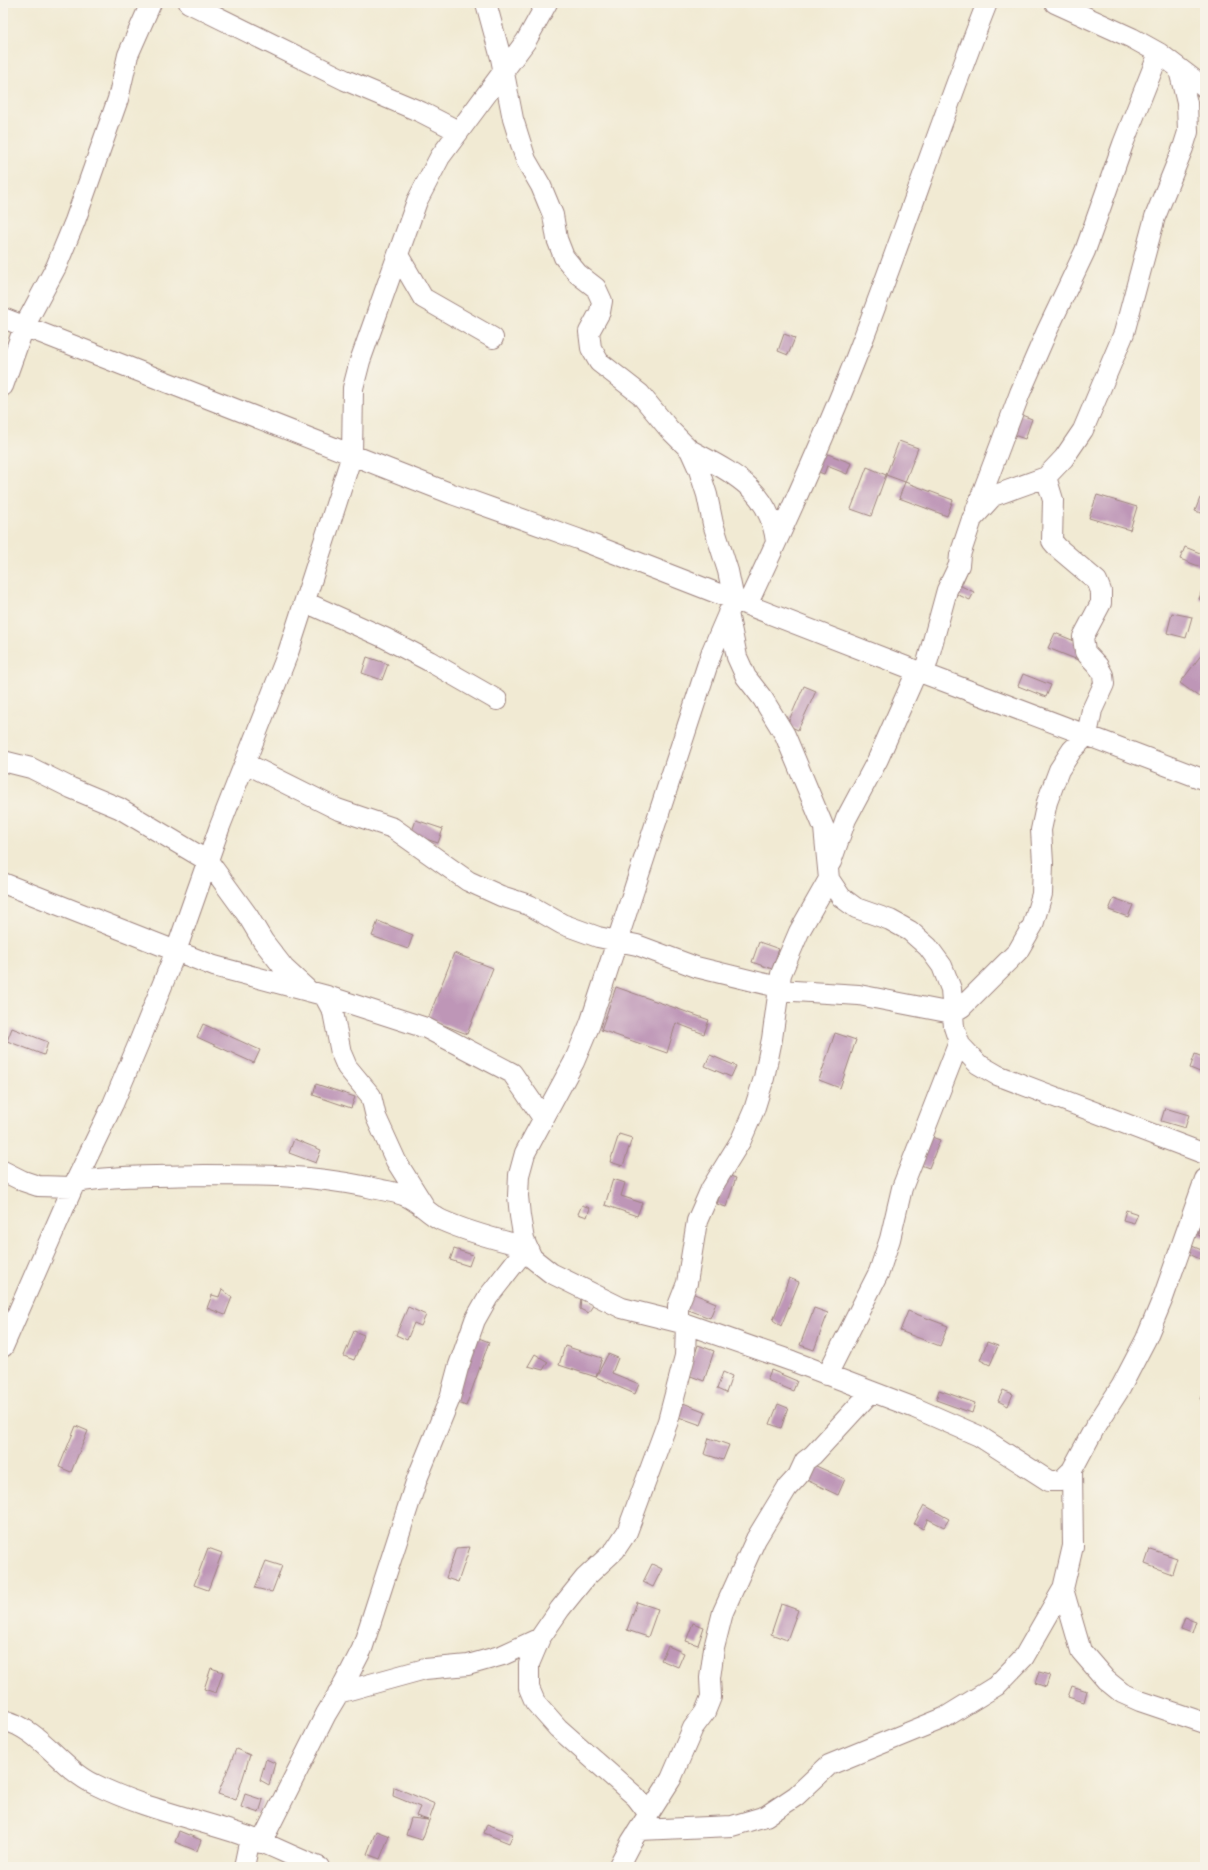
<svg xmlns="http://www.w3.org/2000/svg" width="1208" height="1870" font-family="Dekko,sans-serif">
<rect width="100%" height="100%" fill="#f7f3e8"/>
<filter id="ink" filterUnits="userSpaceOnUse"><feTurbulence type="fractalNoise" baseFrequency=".025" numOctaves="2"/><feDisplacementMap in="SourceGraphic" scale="8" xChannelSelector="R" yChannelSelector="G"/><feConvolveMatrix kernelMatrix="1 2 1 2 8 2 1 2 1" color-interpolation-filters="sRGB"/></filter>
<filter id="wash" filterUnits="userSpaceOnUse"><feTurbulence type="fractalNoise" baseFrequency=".012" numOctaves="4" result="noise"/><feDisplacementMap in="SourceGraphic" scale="16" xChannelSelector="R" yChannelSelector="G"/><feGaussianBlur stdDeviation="0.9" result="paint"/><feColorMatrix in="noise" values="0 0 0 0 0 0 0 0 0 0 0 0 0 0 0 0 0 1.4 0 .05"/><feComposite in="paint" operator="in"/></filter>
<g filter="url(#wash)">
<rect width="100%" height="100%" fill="#f1ead3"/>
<g id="blocks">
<path fill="#be96b7" d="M784 334 795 338 788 355 778 351Z
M1019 414 1032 419 1025 439 1011 434Z
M899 441 918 448 905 482 953 500 947 516 899 498 905 482 886 475Z
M820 451 851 463 847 474 827 466 824 474 813 470Z
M867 467 886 475 871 516 851 509Z
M1097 495 1137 507 1130 530 1089 518Z
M1200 498 1205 500V514L1195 511Z
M1185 547 1205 555 1201 567 1180 559Z
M959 565 968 570 961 586 974 592 970 600 947 590Z
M1205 580V600L1199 599Z
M1172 613 1192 617 1186 638 1167 633Z
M1055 633 1084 645 1078 660 1048 648Z
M1205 650V689L1199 697 1180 683Z
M367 657 388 664 382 680 362 673Z
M1023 674 1051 685 1046 697 1018 686Z
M804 686 816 691 798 730 787 725Z
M416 820 443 829 438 843 411 834Z
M1114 898 1133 905 1128 917 1109 910Z
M378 921 413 935 408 949 372 936Z
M759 942 779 949 772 969 752 962Z
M454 953 493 968 467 1034 428 1019Z
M616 987 709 1020 704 1034 676 1023 667 1053 601 1030Z
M203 1024 260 1050 254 1063 197 1037Z
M12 1028 48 1042 44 1055 7 1041Z
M835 1033 856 1040 840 1088 819 1080Z
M1195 1054 1205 1058V1074L1190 1068Z
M710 1055 736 1066 731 1077 705 1066Z
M316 1084 355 1097 351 1108 313 1095Z
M1165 1108 1189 1115 1185 1128 1161 1121Z
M619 1134 632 1138 623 1166 610 1162Z
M929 1136 940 1140 929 1168 918 1164Z
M294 1139 321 1150 316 1163 289 1153Z
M727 1175 736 1178 726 1207 717 1204Z
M613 1179 625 1183 621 1196 642 1203 637 1216 605 1205Z
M582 1205 590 1208 587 1217 578 1214Z
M1126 1210 1138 1214 1134 1223 1123 1220Z
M1201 1224 1205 1225V1238L1198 1235Z
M1192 1246 1204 1251 1200 1259 1189 1254Z
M454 1249 473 1255 469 1266 450 1260Z
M789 1278 799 1282 781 1326 773 1320Z
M222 1289 232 1297 225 1315 207 1308 212 1295 219 1297Z
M692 1293 716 1303 710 1318 678 1306Z
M581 1297 594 1304 588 1313 580 1309Z
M408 1307 426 1315 421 1326 414 1323 407 1340 396 1335Z
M814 1308 828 1313 814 1350 800 1345Z
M908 1311 948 1326 940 1346 900 1331Z
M354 1331 364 1335 354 1360 344 1356Z
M476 1337 489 1342 466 1406 453 1401Z
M987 1342 998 1346 990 1365 980 1360Z
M698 1345 714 1351 704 1381 688 1375Z
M565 1346 602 1358 596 1377 559 1365Z
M535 1354 548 1362 543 1370 528 1366Z
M608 1354 618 1358 612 1373 639 1384 635 1394 596 1377Z
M771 1370 797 1381 793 1391 767 1380Z
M723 1372 732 1376 726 1393 717 1389Z
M1205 1388V1401L1200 1399Z
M939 1390 975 1403 972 1413 936 1400Z
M1003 1390 1013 1394 1008 1406 998 1401Z
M678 1401 706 1412 701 1425 673 1415Z
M778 1404 788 1408 781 1428 770 1424Z
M76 1426 88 1431 71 1472 59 1467Z
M709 1438 729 1445 723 1460 704 1454Z
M805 1461 845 1479 838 1495 798 1476Z
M924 1505 949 1519 944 1527 928 1519 923 1529 914 1524Z
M470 1547 458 1582 446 1578 456 1548Z
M208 1548 222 1553 208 1590 194 1585Z
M1150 1549 1177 1558 1172 1574 1145 1564Z
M266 1561 282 1566 272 1592 255 1588Z
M652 1564 662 1569 653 1587 643 1582Z
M637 1602 658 1609 648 1637 627 1630Z
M781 1604 798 1610 787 1640 771 1634Z
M1185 1617 1196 1621 1192 1633 1181 1629Z
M693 1623 704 1627 698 1645 686 1641Z
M668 1646 684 1653 678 1667 661 1660Z
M211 1668 223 1672 216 1693 204 1689Z
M1039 1672 1050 1675 1046 1687 1035 1683Z
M1072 1686 1087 1691 1084 1702 1068 1697Z
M236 1749 250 1755 236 1800 218 1794Z
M266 1759 275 1763 269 1785 260 1780Z
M394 1787 435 1804 422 1840 406 1835 411 1818 428 1820 416 1816 420 1807 393 1796Z
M245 1794 263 1800 259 1813 241 1807Z
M487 1824 513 1834 509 1843 484 1833Z
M179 1831 201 1840 197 1851 175 1842Z
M376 1831 389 1836 380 1859 367 1854Z"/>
</g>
</g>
<g filter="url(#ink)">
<use href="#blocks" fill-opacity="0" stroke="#9e847f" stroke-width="1"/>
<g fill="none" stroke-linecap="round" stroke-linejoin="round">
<g stroke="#9e847f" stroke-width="22">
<path id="minor" d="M189 3 345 80 421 112 458 131
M486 3 501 58 513 119 526 160 541 186 553 215 557 239 564 257 578 274 596 288 602 301 600 312 589 332 591 348 599 362 640 394 669 429 690 450 699 470 707 495 713 524 728 571 734 600 712 651 590 1024 574 1062 525 1153 519 1175 518 1196 520 1216 524 1240 532 1258 551 1273 622 1308 686 1324 792 1361 915 1408 979 1436 1049 1481H1061L1072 1470 1094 1429 1121 1387 1146 1339 1163 1298 1205 1179
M1055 3 1132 38 1159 53 1205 88
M398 255 423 298 493 338
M3 318 452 494 578 539 917 671 1205 780
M3 386 24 327 56 267 75 221 118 99 128 55 151 3
M690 450C732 473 770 489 776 542
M976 510 1020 393 1047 331 1085 251 1123 144 1159 53
M305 602 385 638 429 661 497 700
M747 605C788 518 828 431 862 342 905 230 943 115 987 3
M728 613 737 657 746 677 763 699 785 735 824 828 829 879 841 897 856 908 890 920 910 931 928 947 942 966 951 989 954 1027 960 1045 978 1064 997 1075 1205 1154
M924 674 947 590 959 565 960 555 972 519 993 496 1046 477 1064 458 1083 430 1124 333 1155 217 1183 148 1188 132 1187 103 1179 70
M3 761 31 768 71 788 119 808 208 861 248 916 263 941 284 968 309 991
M245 763 337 809 393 828 468 881 501 896 529 905 562 924 598 937 637 945 696 967 778 987
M831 862 846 819 878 759 917 671
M3 883 214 966 327 996 426 1028 512 1073 543 1118
M778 990 859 995 952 1013 962 1007 1018 951 1033 925 1042 894 1043 863 1041 830 1047 802 1059 770 1072 750 1087 735 1092 710 1104 684 1103 675 1098 666 1085 652 1083 637 1101 603V591L1097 581 1058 548 1052 541 1053 500 1046 477
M324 995 333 1012 341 1053 347 1067 371 1096 376 1117 396 1161 423 1204
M3 1171 23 1181 38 1186 73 1187
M76 1182C119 1175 162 1176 205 1175 262 1175 312 1175 368 1187 379 1190 392 1191 403 1195 418 1200 427 1213 441 1220 468 1232 498 1240 527 1247L488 1297 475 1320 458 1368 450 1398 417 1479 362 1649 344 1684 326 1714 261 1843
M678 1321V1306L687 1283 697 1221 711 1189 741 1140 754 1110 764 1078 772 1039 781 974 799 932 829 879
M3 1347 73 1187 113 1104 138 1045 176 951 220 826 288 653 352 455 353 388 360 361 417 201 440 157 526 41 547 3
M827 1375 879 1272 890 1239 902 1188 959 1042
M1063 1589 1081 1651 1106 1680 1122 1693 1140 1701 1205 1723
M338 1693 425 1669 468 1665 503 1655 540 1638
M3 1720C39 1728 62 1769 94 1784 144 1809 197 1819 249 1837 273 1846 295 1858 319 1867
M649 1814 636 1797 558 1728 535 1702 529 1688V1664L540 1638 560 1609 585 1578 615 1550 627 1532 668 1421 685 1356 686 1324
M639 1830 732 1826 766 1816 796 1796 829 1765 944 1718 996 1686 1024 1657 1063 1589 1073 1546 1072 1470
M244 1867 250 1838
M618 1867 631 1842 671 1779 693 1728 705 1712 711 1697 710 1678 714 1648 723 1612 756 1539 787 1488 798 1476 805 1461 813 1455 871 1392"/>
</g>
<use href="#minor" stroke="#fff" stroke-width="20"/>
</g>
</g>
<rect width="1208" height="1870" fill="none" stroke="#f7f3e8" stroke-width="16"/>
</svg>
